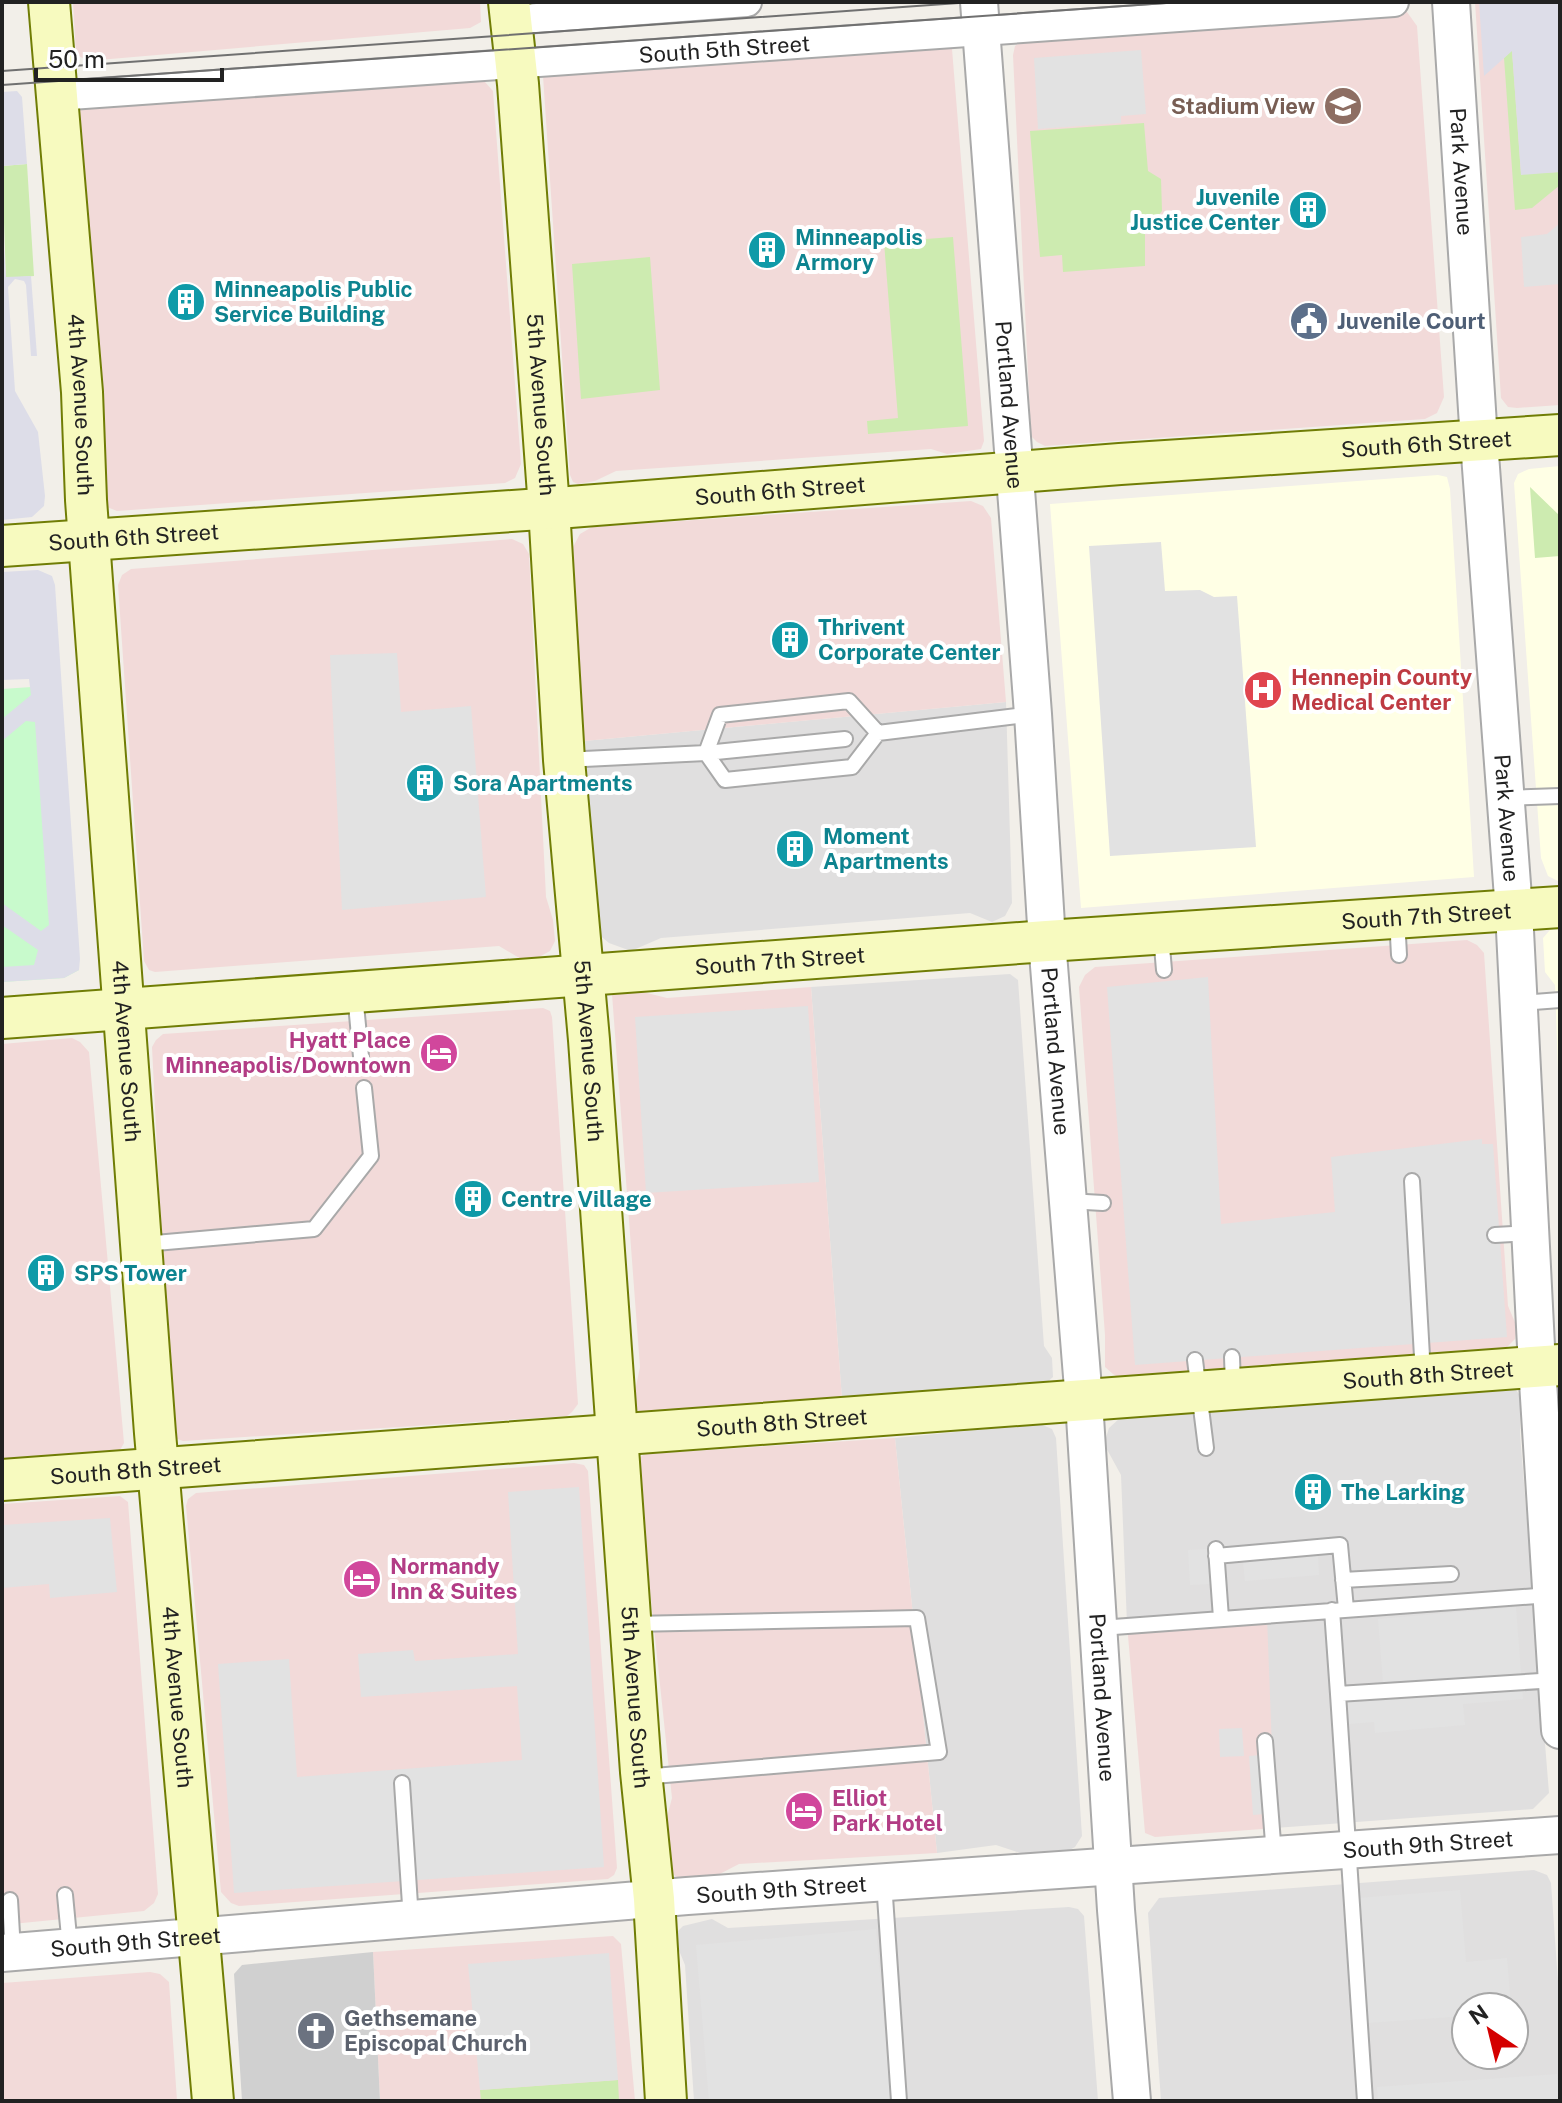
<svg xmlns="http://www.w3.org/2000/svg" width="1562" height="2103" font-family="'Public Sans',sans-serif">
<rect width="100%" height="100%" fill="#f2efe9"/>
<path fill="#e0dfdf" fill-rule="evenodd" d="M1006 702 1012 903 1005 916 992 922 970 913 661 938 631 951 609 943 597 933 584 741Z
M1010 974 1018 980 1044 1346 1052 1358 1053 1377 1045 1384 842 1399 811 987Z
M1516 1390 1521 1397 1520 1434 1549 1793 1533 1809 1275 1828 1127 1624 1121 1475 1104 1444 1109 1428 1120 1418Z
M1040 1424 1052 1429 1056 1438 1082 1836 1075 1847 1068 1851 1033 1857 996 1845 937 1853 895 1438Z
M1534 1870 1547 1875 1551 1883 1560 2010V2101H1161L1148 1913 1159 1898ZM1466 2007H1514V2055H1466Z
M1069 1907 1078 1909 1084 1916 1098 2101H694L685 1965 676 1943 678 1931 683 1926 712 1919 728 1928Z"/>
<path fill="#f2dad9" d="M73 2H480L481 22 470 28 87 61 76 54Z
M1475 2H1560V405L1517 408 1508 407 1501 398Z
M1389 5 1407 12 1417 26 1444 397 1437 413 1425 419 1045 446 1037 442 1031 436 1013 55 1015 46 1028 37Z
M948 44 952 49 984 441 981 449 947 454 931 449 616 471 595 481 578 484 573 482 570 475 543 76 547 72Z
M467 73 485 82 493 91 521 464 515 478 505 483 117 511 107 507 102 502 76 112 85 103Z
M971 501 983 506 991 518 1006 702 584 741 573 547 580 534 592 527Z
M512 539 523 544 529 554 546 897 553 920 555 941 550 951 539 957 521 959 499 946 155 972 149 970 144 961 118 585 122 575 131 569Z
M1467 940 1477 945 1484 953 1508 1306 1517 1327 1515 1339 1506 1348 1494 1352 1121 1379 1113 1374 1105 1367V1335L1079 987 1085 975 1095 967Z
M811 987 842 1399 640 1412 634 1408 633 1401 640 1367 612 994 635 990 667 998Z
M543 1008 550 1011 552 1017 578 1404 572 1412 567 1416 183 1441 175 1438 171 1431 152 1047 156 1040 163 1034Z
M72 1038 80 1042 89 1052 124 1443 120 1450 112 1455 2 1463V1044Z
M895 1438 937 1853 739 1864 710 1879 685 1880 675 1876 669 1867 664 1828 672 1798 637 1467 639 1458 645 1454Z
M574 1463 584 1465 588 1471 617 1868 614 1875 608 1879 239 1906 231 1903 221 1892 186 1506 188 1499 196 1493Z
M120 1496 128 1502 158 1894 154 1903 144 1911 2 1925V1504Z
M1267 1617 1275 1828 1155 1837 1145 1833 1127 1624Z
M613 1936 621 1944 635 2101H380L373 1952Z
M150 1972 160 1974 169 1982 177 2101H2V1983Z"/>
<path fill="#ffffe5" d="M1560 466V882L1548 876 1541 858 1514 483 1518 474 1529 469Z
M1438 475 1447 477 1450 489 1474 877 1081 908 1050 504Z
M1560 929V1131L1555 985 1545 972 1543 938 1550 930Z"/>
<path fill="#d0d0d0" d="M373 1952 380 2101H242L234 1974 242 1965Z"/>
<path fill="#cdebb0" d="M1512 50 1521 174 1560 172V185L1532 208 1515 210 1504 58Z
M1144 123 1148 171 1161 179 1162 211 1145 233V266L1063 272 1062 255 1040 257 1030 131Z
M27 164 34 276 6 278 2 166Z
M953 237 968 426 868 434 867 421 898 418 884 242Z
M650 257 660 390 581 399 572 264Z
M1530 487 1560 516V556L1535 558Z
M618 2080 619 2101H481L480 2090Z"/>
<path fill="#c8facc" d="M61 685 79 970 64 978 2 982V689Z"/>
<path fill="#e2e2e2" d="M1141 50 1146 114 1121 116V123L1038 129 1034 58Z
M1560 223V284L1524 287 1521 237 1547 234Z
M1161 542 1165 591 1200 590 1214 597 1237 596 1256 847 1110 856 1089 546Z
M397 653 401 712 471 706 486 897 342 910 330 655Z
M1208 977 1221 1224 1335 1212 1331 1157 1482 1139V1144H1493L1507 1337 1135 1365 1107 987Z
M808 1006 819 1182 646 1193 635 1017Z
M579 1487 604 1867 234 1893 218 1664 289 1659 297 1777 522 1760 517 1686 361 1697 358 1654 413 1650 415 1661 518 1654 508 1492Z
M110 1518 117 1592 50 1598 49 1584 2 1588V1525Z
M1208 1549 1211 1584 1190 1585 1188 1550Z
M1318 1555 1319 1575 1245 1581 1243 1562Z
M1516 1607 1523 1699 1463 1704 1465 1725 1375 1733 1374 1722 1349 1724 1346 1687 1383 1683 1378 1619Z
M1242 1728 1244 1756 1220 1757 1219 1729Z
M1261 1755 1264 1814 1253 1815 1249 1756Z
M1460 1890 1466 1962 1507 1958 1511 2007H1466V2016L1367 2023 1358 1898Z
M876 1929 891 2101H709L696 1945Z
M609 1953 618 2080 480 2090 468 1964Z
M1557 2074 1559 2101H1378L1377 2087Z"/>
<path fill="#dddde8" d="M1479 2H1560V172L1521 175 1512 51 1484 76Z
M17 91 22 97 27 164 2 166V92Z
M2 221 6 277 31 276 37 356H31L26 285 24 281 15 279 8 287 15 391 38 432 45 496 44 506 32 517 2 520Z
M38 570 52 576 55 585 80 959 79 970 64 978 2 982V967L34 965 38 950 2 925V903L41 931 49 925 35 722 26 721 2 741V719L31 695 29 679 2 680V572Z"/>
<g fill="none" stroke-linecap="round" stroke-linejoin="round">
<g stroke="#a9a9a9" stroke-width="18">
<path id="service" d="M706 753 725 780 852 767 878 733
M706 753 845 739
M564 760 706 753 720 715 849 701 878 733 1033 714
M1505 798 1560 796
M1397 918 1399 955
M1161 935 1164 970
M355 994 362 1067
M1521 1003 1560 1000
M1412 1181 1423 1374
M1068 1201 1103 1203
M1495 1235 1530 1233
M144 1244 314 1229 371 1156 364 1088
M1232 1357 1233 1385
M1195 1360 1206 1448
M1216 1549 1221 1618
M1216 1556 1340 1545 1346 1609
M1343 1580 1451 1574
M1332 1610 1338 1694
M632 1624 917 1618 939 1752 642 1777
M1100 1628 1550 1595
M1265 1741 1274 1855
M402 1783 411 1920
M884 1882 899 2101
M65 1895 70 1947
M10 1900 13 1951
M1365 2101 1338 1694 1557 1680"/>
</g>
<g stroke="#a9a9a9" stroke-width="32">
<g id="minor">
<path d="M511 20 747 2"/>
<path id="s1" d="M56 96 1394 2"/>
</g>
</g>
<g stroke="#a9a9a9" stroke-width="40">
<g id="tertiary">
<path id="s2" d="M979 2 1033 714 1047 941 1084 1401 1116 1910 1132 2101"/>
<path id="s3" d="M1451 2 1479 441 1514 911 1537 1366 1560 1730"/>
<path id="s4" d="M2 1953 687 1896 1560 1835"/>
</g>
</g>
<g stroke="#707d05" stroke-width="44">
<g id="secondary">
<path id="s5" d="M49 2 82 392 86 500 155 1433 213 2101"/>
<path id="s6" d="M509 2 518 84 549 508 564 760 589 1040 641 1772 654 1899 666 2101"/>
<path id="s7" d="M2 546 570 507 1120 464 1560 435"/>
<path id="s8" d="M2 1018 1047 941 1560 907"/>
<path id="s9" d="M2 1480 1560 1365"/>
</g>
</g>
<use href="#service" stroke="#fff" stroke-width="14"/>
<use href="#minor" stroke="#fff" stroke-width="28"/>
<use href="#tertiary" stroke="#fff" stroke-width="36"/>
<use href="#secondary" stroke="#f7fabf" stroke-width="40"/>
<path stroke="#707070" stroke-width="2" d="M2 71 973 2
M2 85 1181 2"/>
</g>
<defs>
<g id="school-disc" transform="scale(2)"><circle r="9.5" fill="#8d6e63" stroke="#fff"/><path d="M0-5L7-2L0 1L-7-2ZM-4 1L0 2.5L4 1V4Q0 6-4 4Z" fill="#fff"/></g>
<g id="building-disc" transform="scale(2)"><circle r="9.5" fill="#0f9aa8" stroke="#fff"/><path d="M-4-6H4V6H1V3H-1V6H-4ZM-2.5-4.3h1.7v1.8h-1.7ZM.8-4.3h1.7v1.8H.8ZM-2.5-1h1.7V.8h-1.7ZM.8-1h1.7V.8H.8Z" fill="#fff"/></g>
<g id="civic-disc" transform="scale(2)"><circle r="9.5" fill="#5c6f8a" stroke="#fff"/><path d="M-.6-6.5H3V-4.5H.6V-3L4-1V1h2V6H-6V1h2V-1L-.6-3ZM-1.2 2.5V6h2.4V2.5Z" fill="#fff"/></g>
<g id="hospital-disc" transform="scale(2)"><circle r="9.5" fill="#e0444e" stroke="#fff"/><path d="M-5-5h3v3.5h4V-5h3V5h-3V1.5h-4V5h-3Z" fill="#fff"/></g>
<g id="hotel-disc" transform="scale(2)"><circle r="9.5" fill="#d1479c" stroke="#fff"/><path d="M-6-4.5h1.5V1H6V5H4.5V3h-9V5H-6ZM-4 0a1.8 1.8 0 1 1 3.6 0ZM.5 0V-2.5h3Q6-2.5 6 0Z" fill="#fff"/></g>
<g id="church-disc" transform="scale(2)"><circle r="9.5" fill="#6b7280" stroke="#fff"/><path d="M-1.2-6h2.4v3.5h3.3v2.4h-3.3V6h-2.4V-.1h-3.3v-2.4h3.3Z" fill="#fff"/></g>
</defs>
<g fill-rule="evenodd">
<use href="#school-disc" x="1343" y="106"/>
<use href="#building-disc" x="1308" y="210"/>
<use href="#building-disc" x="767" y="250"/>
<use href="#building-disc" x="186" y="302"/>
<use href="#civic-disc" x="1309" y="321"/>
<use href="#building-disc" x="790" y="640"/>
<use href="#hospital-disc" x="1263" y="690"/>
<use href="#building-disc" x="425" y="783"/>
<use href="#building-disc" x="795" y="849"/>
<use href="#hotel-disc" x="439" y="1053"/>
<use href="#building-disc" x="473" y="1199"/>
<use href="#building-disc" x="46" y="1273"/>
<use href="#building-disc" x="1313" y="1492"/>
<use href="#hotel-disc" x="362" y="1579"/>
<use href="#hotel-disc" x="804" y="1811"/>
<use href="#church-disc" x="316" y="2031"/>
</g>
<g text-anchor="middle" stroke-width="8" stroke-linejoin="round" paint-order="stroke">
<g font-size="22" fill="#222" stroke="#fff">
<text dy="8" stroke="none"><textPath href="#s1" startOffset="670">South 5th Street</textPath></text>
<text dy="8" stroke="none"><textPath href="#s3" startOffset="170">Park Avenue</textPath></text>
<text dy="8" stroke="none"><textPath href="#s5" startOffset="404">4th Avenue South</textPath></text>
<text dy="8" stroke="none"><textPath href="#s6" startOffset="404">5th Avenue South</textPath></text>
<text dy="8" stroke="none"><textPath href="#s2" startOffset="404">Portland Avenue</textPath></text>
<text dy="8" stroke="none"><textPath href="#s7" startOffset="1428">South 6th Street</textPath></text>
<text dy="8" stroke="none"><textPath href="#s7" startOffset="780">South 6th Street</textPath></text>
<text dy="8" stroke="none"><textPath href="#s7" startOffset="132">South 6th Street</textPath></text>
<text dy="8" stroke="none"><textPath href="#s3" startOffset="818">Park Avenue</textPath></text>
<text dy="8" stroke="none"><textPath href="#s8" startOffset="1428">South 7th Street</textPath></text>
<text dy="8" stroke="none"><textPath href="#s8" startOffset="780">South 7th Street</textPath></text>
<text dy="8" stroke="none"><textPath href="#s6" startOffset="1052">5th Avenue South</textPath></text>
<text dy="8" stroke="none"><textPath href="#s5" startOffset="1052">4th Avenue South</textPath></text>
<text dy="8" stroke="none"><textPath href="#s2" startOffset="1052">Portland Avenue</textPath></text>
<text dy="8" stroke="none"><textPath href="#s9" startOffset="1430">South 8th Street</textPath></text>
<text dy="8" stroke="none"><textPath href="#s9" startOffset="782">South 8th Street</textPath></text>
<text dy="8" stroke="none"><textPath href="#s9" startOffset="134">South 8th Street</textPath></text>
<text dy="8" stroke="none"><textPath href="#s5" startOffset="1700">4th Avenue South</textPath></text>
<text dy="8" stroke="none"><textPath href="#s6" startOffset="1700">5th Avenue South</textPath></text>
<text dy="8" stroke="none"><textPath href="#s2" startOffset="1700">Portland Avenue</textPath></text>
<text dy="8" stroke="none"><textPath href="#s4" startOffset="1430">South 9th Street</textPath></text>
<text dy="8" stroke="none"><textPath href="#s4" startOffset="782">South 9th Street</textPath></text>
<text dy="8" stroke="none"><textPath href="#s4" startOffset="134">South 9th Street</textPath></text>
</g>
<g font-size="22" font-weight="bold" fill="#785e54" stroke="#fff" text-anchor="end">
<text x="1315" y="114">Stadium View</text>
</g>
<g font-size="22" font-weight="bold" fill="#0d838f" stroke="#fff" text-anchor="start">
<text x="1280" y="205" text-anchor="end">Juvenile<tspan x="1280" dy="25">Justice Center</tspan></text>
<text x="795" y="245">Minneapolis<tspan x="795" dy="25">Armory</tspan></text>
<text x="214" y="297">Minneapolis Public<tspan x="214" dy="25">Service Building</tspan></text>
<text x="818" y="635">Thrivent<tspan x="818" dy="25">Corporate Center</tspan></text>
<text x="453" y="791">Sora Apartments</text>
<text x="823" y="844">Moment<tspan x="823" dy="25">Apartments</tspan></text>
<text x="501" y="1207">Centre Village</text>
<text x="74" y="1281">SPS Tower</text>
<text x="1341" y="1500">The Larking</text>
</g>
<g font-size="22" font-weight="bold" fill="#4e5e75" stroke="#fff" text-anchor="start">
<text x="1337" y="329">Juvenile Court</text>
</g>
<g font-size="22" font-weight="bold" fill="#be3a42" stroke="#fff" text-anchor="start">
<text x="1291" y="685">Hennepin County<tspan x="1291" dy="25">Medical Center</tspan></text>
</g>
<g font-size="22" font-weight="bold" fill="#b23c85" stroke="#fff" text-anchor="start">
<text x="411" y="1048" text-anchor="end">Hyatt Place<tspan x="411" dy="25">Minneapolis/Downtown</tspan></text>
<text x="390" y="1574">Normandy<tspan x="390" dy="25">Inn &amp; Suites</tspan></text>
<text x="832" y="1806">Elliot<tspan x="832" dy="25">Park Hotel</tspan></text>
</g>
<g font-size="22" font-weight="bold" fill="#5b616d" stroke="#fff" text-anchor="start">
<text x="344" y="2026">Gethsemane<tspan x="344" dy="25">Episcopal Church</tspan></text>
</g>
</g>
<rect width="1562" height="2103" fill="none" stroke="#222222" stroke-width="8"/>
<g transform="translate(1490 2031) rotate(325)"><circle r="38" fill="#ffffff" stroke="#a7a7a7" stroke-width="2"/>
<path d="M0-6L14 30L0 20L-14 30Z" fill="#d40000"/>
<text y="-12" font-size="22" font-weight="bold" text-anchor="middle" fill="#222222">N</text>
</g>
<path d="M36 68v12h186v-12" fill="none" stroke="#222222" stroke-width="4"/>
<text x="48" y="68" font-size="24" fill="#222222" stroke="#ffffff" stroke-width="6" paint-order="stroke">50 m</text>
</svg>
